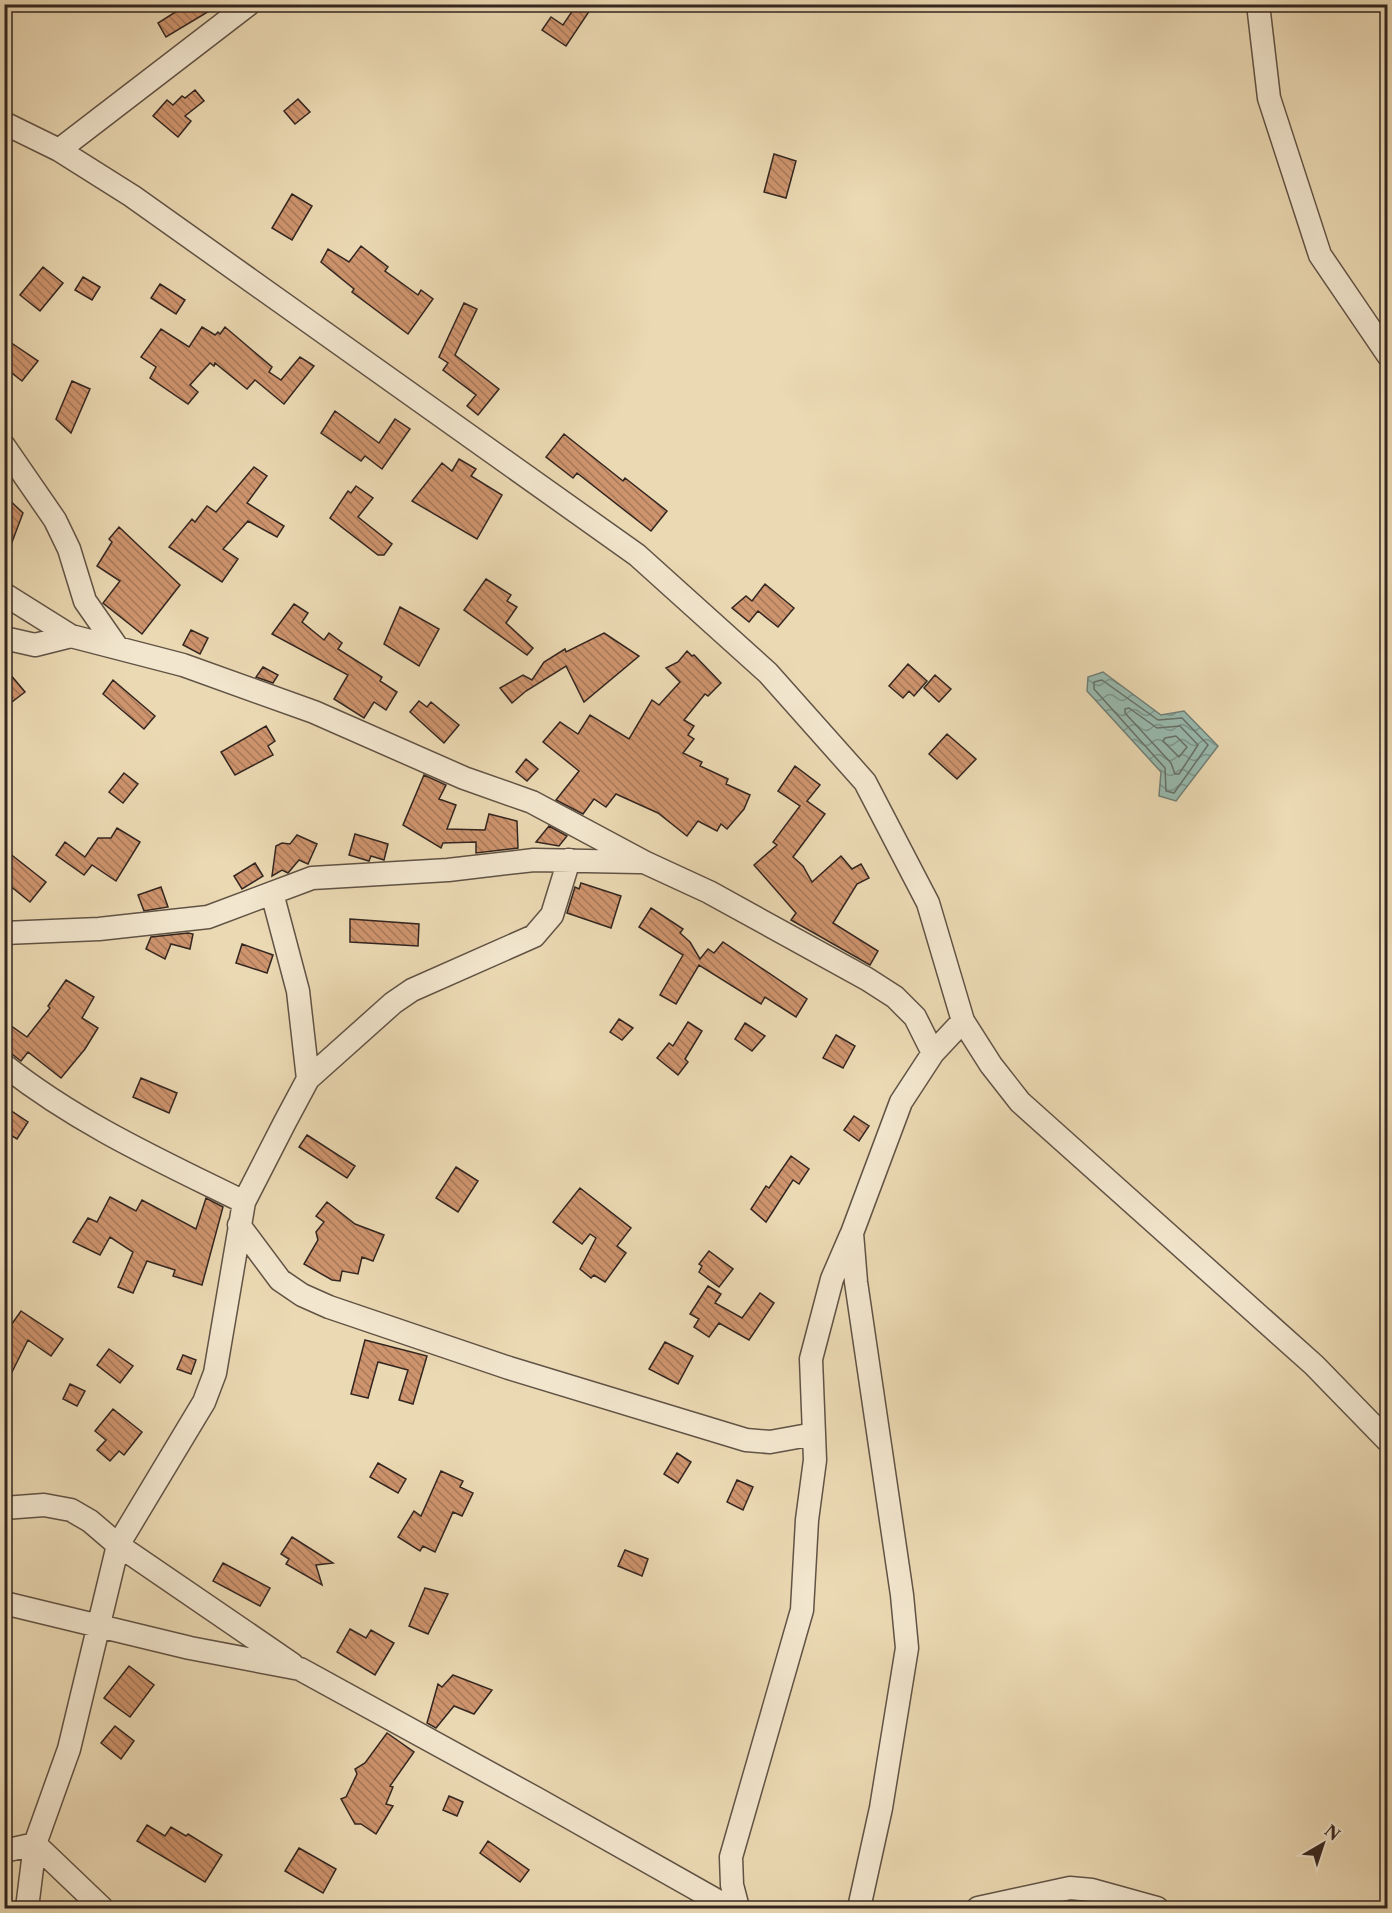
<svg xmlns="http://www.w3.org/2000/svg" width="1392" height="1913" font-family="'Libre Caslon Text',serif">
<defs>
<pattern id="water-waves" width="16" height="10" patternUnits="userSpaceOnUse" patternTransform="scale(1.5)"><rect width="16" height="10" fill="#98baaf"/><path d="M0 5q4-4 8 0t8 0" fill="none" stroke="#7d978e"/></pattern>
<pattern id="building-back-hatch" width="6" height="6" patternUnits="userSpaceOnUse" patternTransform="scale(1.5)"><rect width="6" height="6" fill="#ce946e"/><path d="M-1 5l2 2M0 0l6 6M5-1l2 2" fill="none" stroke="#a8795a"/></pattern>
</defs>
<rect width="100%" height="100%" fill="#ebd9b3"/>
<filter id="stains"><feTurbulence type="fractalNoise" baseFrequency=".00333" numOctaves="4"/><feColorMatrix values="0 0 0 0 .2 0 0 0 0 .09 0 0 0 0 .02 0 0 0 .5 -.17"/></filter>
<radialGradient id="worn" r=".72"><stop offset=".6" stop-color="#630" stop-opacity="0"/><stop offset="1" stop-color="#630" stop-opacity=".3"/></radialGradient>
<path fill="url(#water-waves)" stroke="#707f76" stroke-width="1.5" d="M1103 672 1161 715 1184 711 1218 746 1176 801 1159 796 1161 772 1087 691 1088 677Z"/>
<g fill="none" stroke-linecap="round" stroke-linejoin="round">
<path stroke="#667068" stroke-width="1.5" d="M1102 680 1158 720 1182 718 1208 745 1174 793 1166 791 1165 768 1094 689V682Z
M1125 709 1129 708 1157 728 1180 726 1198 745 1179 774H1175L1171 763 1125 713Z
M1176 736 1187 747 1179 757 1163 741 1165 738Z"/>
</g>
<path fill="url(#building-back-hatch)" stroke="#332620" stroke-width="1.5" d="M188 4H221L166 37 158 23Z
M577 4H594L566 46 542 30 551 17 563 25Z
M195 90 204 101 185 116 191 121 178 137 153 116 167 100 173 105 182 96 185 98Z
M298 99 310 112 295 124 284 111Z
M774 154 796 161 786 198 764 192Z
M292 194 312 206 292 240 272 228Z
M361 246 388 267 385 271 418 295 421 290 433 299 408 334 352 292 354 289 321 262 328 249 349 262Z
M43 267 63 283 40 311 20 295Z
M83 277 100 287 92 300 75 290Z
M160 284 185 300 176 314 151 298Z
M464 303 477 309 455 355 499 389 478 415 467 406 476 395 443 370 448 363 439 357Z
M202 327 215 335 218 332 220 334 225 327 272 367 269 372 281 380 300 357 314 366 284 404 255 380 247 389 215 363 214 366 210 363 190 385 198 392 188 404 150 378 156 367 141 357 161 329 189 347Z
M4 338 38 361 22 381 4 367Z
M72 381 90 389 71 433 56 419Z
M335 411 379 443 395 419 410 429 382 469 365 456 361 461 321 433Z
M564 434 623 481 625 478 667 511 651 531 577 473 573 478 546 457Z
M459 459 476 469 471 476 502 495 477 539 412 501 442 463 452 471Z
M254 467 267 476 247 503 284 526 277 537 248 521 223 549 238 559 222 582 169 547 192 519 195 522 207 506 216 512Z
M356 486 373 498 358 517 392 544 384 555H378L330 518 348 491 351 493Z
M4 495 23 513 6 558H4Z
M119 527 180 585 142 634 103 603 120 581 97 566 112 542 109 539Z
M486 579 511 595 507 601 517 607 506 623 533 648 527 655 464 610Z
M765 584 794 608 778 627 758 611 749 622 732 608 746 596 752 601Z
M294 604 308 613 302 622 324 640 329 633 342 643 338 649 382 677 380 681 397 692 386 710 374 702 364 718 334 699 348 675 272 634Z
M400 607 439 629 419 666 384 644Z
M191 630 208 638 200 654 183 645Z
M604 633 639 656 584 702 566 666 526 691 512 703 500 688 523 675 532 680 544 662 565 649 566 652Z
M687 651 692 656 694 655 721 683 708 696 705 694 684 720 694 726 688 735 694 739 683 753 702 762 700 766 728 779 726 784 750 795 744 809 727 829 721 824 717 831 698 821 687 836 658 813 616 794 606 807 594 799 583 814 556 800 579 771 543 742 560 722 578 734 590 715 629 739 652 700 659 705 680 682 666 668 678 662Z
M908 664 927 681 914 696 909 691 903 698 889 686Z
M4 667 25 692 4 708Z
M263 667 278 675 273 683 256 677Z
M935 675 951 689 939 702 924 688Z
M113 680 155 716 144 729 103 694Z
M419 701 427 707 431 702 459 725 444 743 410 712Z
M266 726 275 741 268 746 273 755 235 775 221 752Z
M947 734 976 759 957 779 929 754Z
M526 759 538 769 527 781 516 772Z
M795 766 820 785 807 801 825 814 793 857 803 866 812 882 841 856 852 869 861 864 869 878 857 884 833 923 878 951 870 965 791 920 796 913 754 865 777 845 773 842 800 806 778 791Z
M124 773 138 784 123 803 109 792Z
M424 775 446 785 439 799 456 805 447 829 485 830 489 814 517 821 518 848 476 853V842L443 843 441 848 403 825Z
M549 826 567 836 559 846 536 842Z
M117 828 140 842 116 881 92 865 84 875 56 855 65 842 85 857 98 838H111Z
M355 834 388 844 384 860 371 856 369 861 349 855Z
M297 835 317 844 308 864 299 860 288 873 282 870 272 876 276 846 282 843 290 844Z
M4 849 46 882 30 902 4 881Z
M255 863 263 876 242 889 234 876Z
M581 883 621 896 611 928 567 913 575 887 579 889Z
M161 887 168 907 144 911 138 895Z
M651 908 683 929 680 933 690 942 700 959 708 949 714 953 723 942 807 999 796 1017 765 997 761 1004 699 965 676 1004 660 995 683 955 639 927Z
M350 919 419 924 418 946 350 942Z
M188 933 193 934 190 949 171 944 165 959 146 949 151 937Z
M242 944 273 955 267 973 236 963Z
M66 980 94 997 82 1018 98 1028 85 1049 61 1078 28 1052 21 1061 4 1048V1021L27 1037 50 1008 48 1006Z
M619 1019 633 1028 622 1040 610 1032Z
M688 1022 702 1031 685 1059 688 1062 678 1075 657 1058 669 1043 673 1046Z
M745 1023 765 1036 752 1051 735 1039Z
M836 1035 855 1046 843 1068 823 1058Z
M141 1078 177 1093 169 1113 133 1097Z
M4 1106 28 1122 17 1139 4 1131Z
M854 1116 869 1126 859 1141 844 1130Z
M307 1135 355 1166 347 1178 299 1147Z
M791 1156 809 1169 799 1184 793 1180 766 1222 751 1209 766 1186 769 1188Z
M456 1167 478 1181 458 1212 436 1198Z
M580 1188 631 1228 617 1246 626 1253 605 1282 594 1275 591 1278 580 1269 596 1238 590 1234 582 1244 553 1222Z
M110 1197 136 1211 142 1200 196 1229 206 1198 223 1207 202 1285 173 1276 175 1270 147 1261 133 1293 118 1287 133 1252 110 1237 100 1255 73 1242 88 1218 97 1222Z
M327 1202 355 1224 384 1235 373 1261 362 1257 358 1274 342 1271 340 1281 332 1280 304 1264 318 1240 316 1232 324 1222 316 1216Z
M709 1251 733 1269 719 1287 699 1272 702 1266 699 1264Z
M708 1286 721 1294 715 1303 742 1318 760 1293 774 1303 749 1340 719 1323 709 1337 694 1327 699 1319 690 1314Z
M21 1311 63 1339 51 1356 28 1340 4 1388V1335Z
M365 1340 427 1356 413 1404 399 1400 408 1370 378 1362 368 1398 351 1394Z
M665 1342 693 1356 678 1384 649 1369Z
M109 1349 133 1366 120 1383 97 1365Z
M183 1355 196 1360 191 1374 177 1369Z
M70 1384 85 1391 77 1406 63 1399Z
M113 1409 142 1432 124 1455 119 1451 110 1461 97 1450 106 1440 95 1431Z
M677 1453 691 1462 678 1483 664 1474Z
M378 1463 406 1479 398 1493 370 1477Z
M441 1471 463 1481 460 1487 473 1493 462 1516 453 1512 435 1552 423 1546 420 1551 398 1537 414 1511 421 1516Z
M737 1480 753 1487 743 1510 727 1502Z
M292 1537 333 1563 316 1565 322 1585 286 1564 289 1559 281 1554Z
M625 1550 648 1559 642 1576 618 1566Z
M223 1563 270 1588 260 1606 213 1581Z
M425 1588 448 1594 428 1634 409 1626Z
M350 1629 366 1638 371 1630 394 1643 375 1675 337 1652Z
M129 1666 154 1685 130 1717 104 1698Z
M453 1675 492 1690 474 1714 454 1706 436 1728 427 1723 438 1684 442 1687Z
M115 1726 134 1741 121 1759 101 1743Z
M387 1733 414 1752 390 1786 393 1787 386 1804 393 1806 376 1834 361 1824H355L341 1799 346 1797 357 1774 355 1769 365 1763Z
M449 1796 463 1802 457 1816 443 1810Z
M147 1825 165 1836 171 1827 186 1836 188 1834 222 1855 205 1882 137 1841Z
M488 1841 529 1870 520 1882 480 1853Z
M299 1848 336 1869 323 1893 285 1871Z"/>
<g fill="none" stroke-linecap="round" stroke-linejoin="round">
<g stroke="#615345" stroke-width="25">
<path id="minor" d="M1258 4 1269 98 1320 255 1388 355
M4 123 59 150 132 196 637 555 768 673 865 782 928 903 963 1021 991 1065 1020 1102 1314 1365 1388 1441
M59 150 249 4
M4 446 55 520 69 549 85 601 117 647
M4 594 71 636
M4 638 35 645 71 636 183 665 314 712 464 778 532 802 644 862 709 892 867 979 895 997 915 1017 933 1053
M272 893 298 991 308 1079
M4 933 99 929 208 917 312 878 448 870 534 860 639 862
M4 1065C77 1123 161 1161 244 1202
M239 1225 280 1280 302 1295 329 1307 509 1368 746 1440 770 1442 814 1434
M4 1508 44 1505 71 1510 90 1521 118 1545 292 1664
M4 1603 190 1648 300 1669 537 1799 730 1908
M4 1851 35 1844 102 1908
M27 1908 35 1844 69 1749 118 1545 204 1402 215 1373 244 1202 285 1122 308 1079 393 1003 412 990 534 936 552 915 569 860
M738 1908 732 1885 731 1857 802 1610 807 1520 815 1460 811 1359 832 1279 851 1235
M859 1908 881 1808 907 1648 902 1595 856 1282 852 1233 901 1102 933 1053 963 1021
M978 1908 1070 1888 1092 1890 1157 1908"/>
</g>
<use href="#minor" stroke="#f2e6ce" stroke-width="22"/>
</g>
<rect width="1392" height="1913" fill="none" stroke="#ebd9b3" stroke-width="24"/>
<rect x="6" y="6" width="1380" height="1901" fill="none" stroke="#332620" stroke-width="3"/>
<rect x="12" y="12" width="1368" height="1889" fill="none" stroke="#332620" stroke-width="1.5"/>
<g transform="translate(1323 1844) rotate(39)" stroke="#f2e6ce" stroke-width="4.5" paint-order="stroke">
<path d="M0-4.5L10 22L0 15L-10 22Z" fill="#332620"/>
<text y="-9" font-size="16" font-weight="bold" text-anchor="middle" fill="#332620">N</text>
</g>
<rect width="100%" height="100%" filter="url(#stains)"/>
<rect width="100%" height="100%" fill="url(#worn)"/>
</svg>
